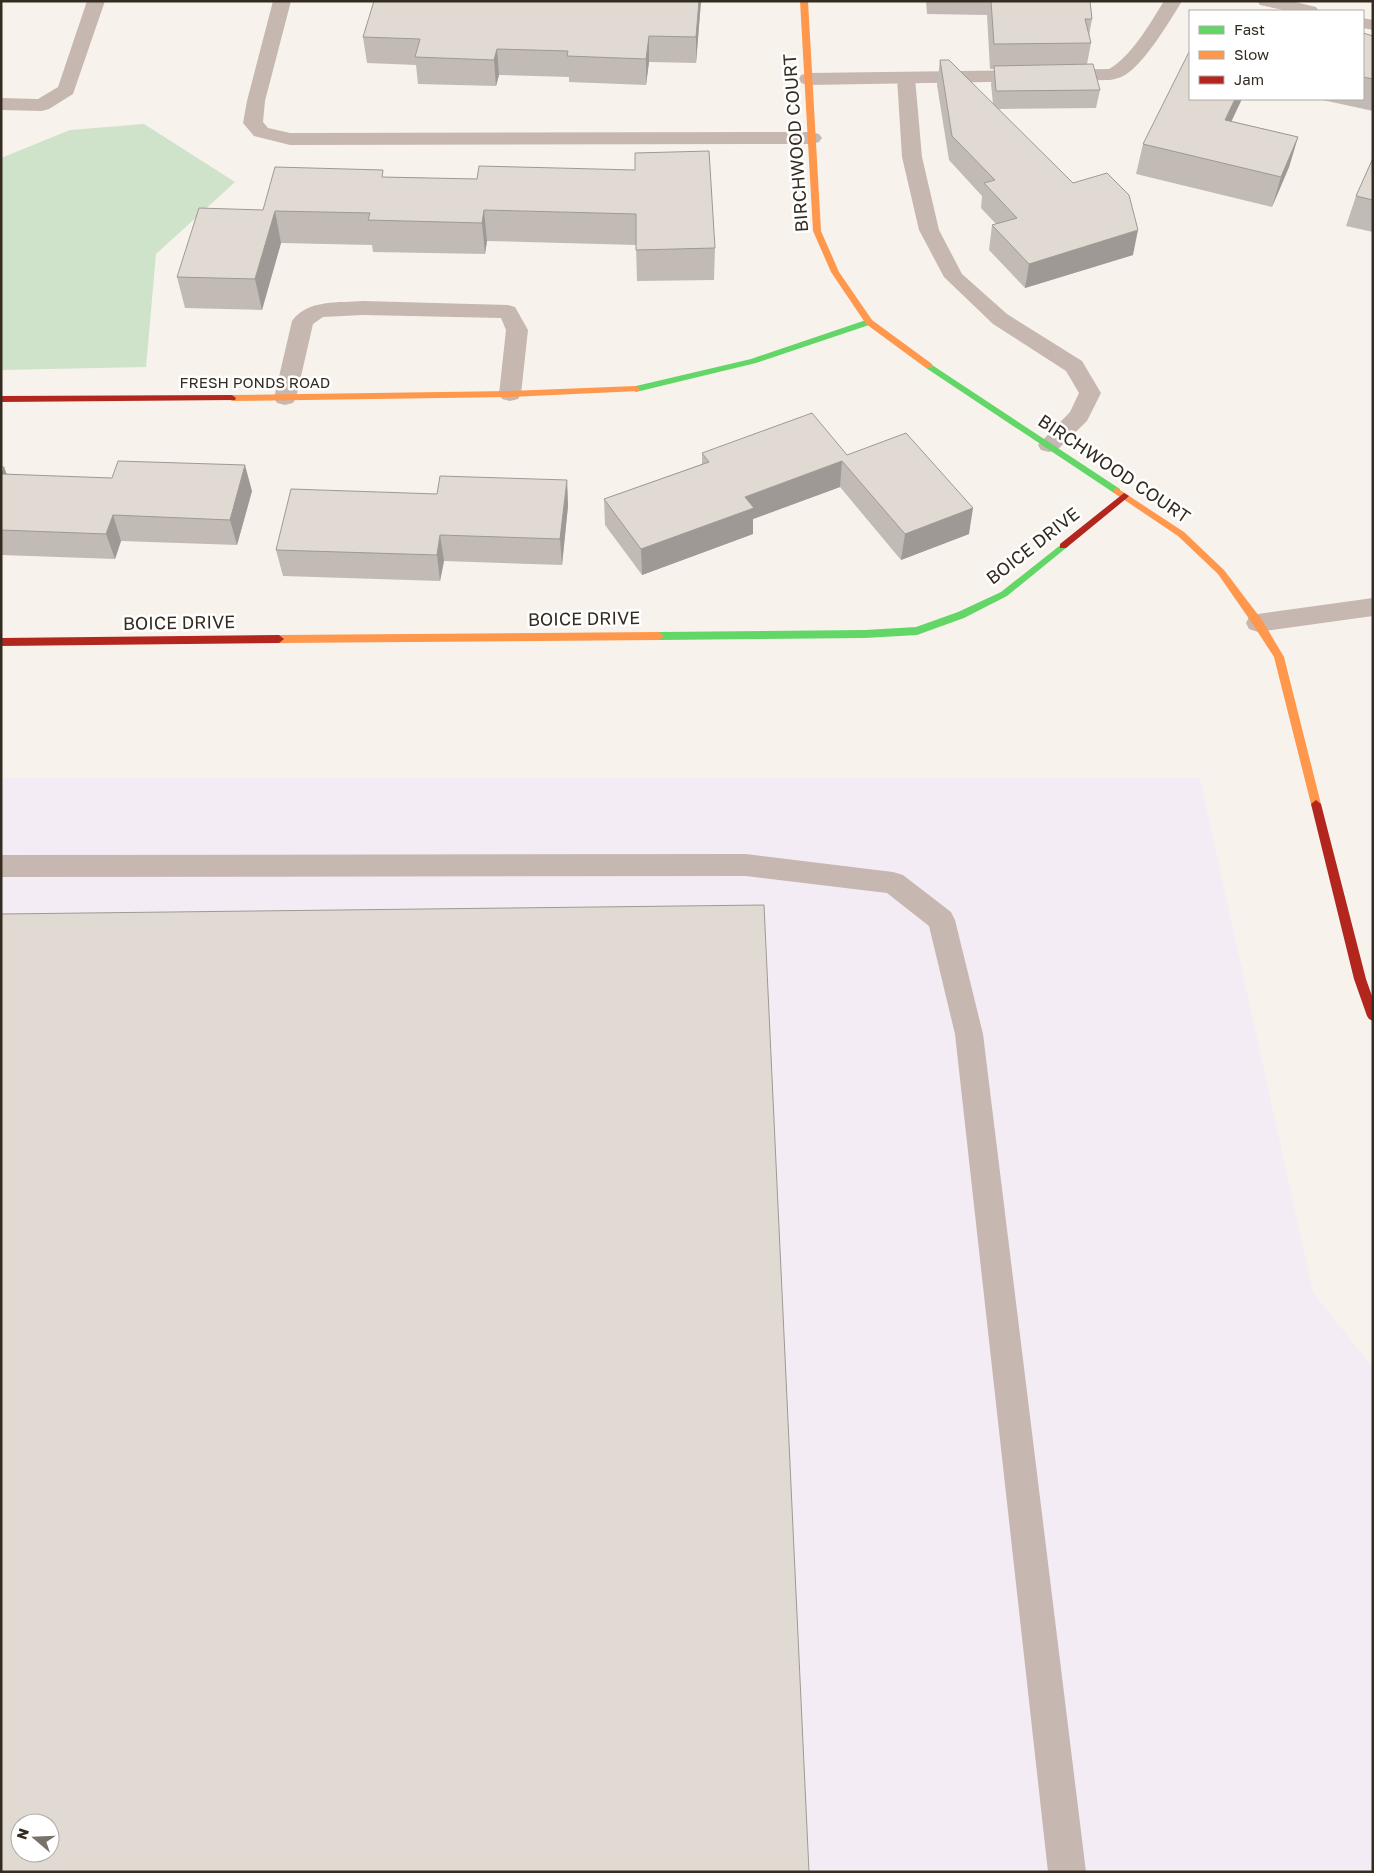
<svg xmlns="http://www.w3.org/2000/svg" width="1374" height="1873" font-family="'Golos Text',sans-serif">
<rect width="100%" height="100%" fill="#f7f3ec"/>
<path fill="#f4ecf4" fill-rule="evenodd" d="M1 778H1200L1313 1292 1373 1368V1872H1ZM20 1823H50V1853H20Z"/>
<path fill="#cfe2ca" d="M144 124 235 182 156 254 146 367 1 370V158L70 130Z"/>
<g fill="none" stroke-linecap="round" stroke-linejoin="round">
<path fill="#c7b7b1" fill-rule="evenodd" d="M87 1H105L73 94 49 109 42 111 1 110V98L38 99 58 87Z
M906 72 913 74 915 78 922 157 939 230 962 274 1007 314 1082 361 1101 393 1087 421 1057 450 1049 452 1041 450 1038 445 1070 412 1079 393 1066 371 993 324 944 277 919 230 902 157 897 78 899 74Z
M363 301 508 305 515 307 528 330 521 394 518 399 510 401 502 399 499 394 506 330 501 318 363 315 323 317 313 324 296 398 293 403 285 405 277 403 274 398 292 321C307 299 340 303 363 301Z
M746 854 893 872 903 875 951 912 955 920 983 1034 1086 1872H1048L955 1034 929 926 887 893 746 876 1 877V855Z"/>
<path fill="#c7b7b1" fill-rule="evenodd" d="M273 1H291L265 101 263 122 268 128 290 133 812 132 819 134 822 138 819 142 812 144 290 145 254 136 243 123 247 101Z
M1164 1H1182C1170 21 1144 64 1125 75 1120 78 1115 79 1110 80L808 85 801 83 799 79 801 75 808 73 1109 69C1131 57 1151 22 1164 1Z
M1257 1H1291L1316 7 1319 11H1288L1260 5Z
M1363 18 1373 20V30L1363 28Z
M1373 598V616L1258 632 1249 629 1246 623 1249 617 1258 614Z"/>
<path fill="#63d668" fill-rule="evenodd" d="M869 319 873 322 872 324 756 363 636 392 632 389 636 386 751 359Z
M929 363 1120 489V493H1114L926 368 925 366Z
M1063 543 1068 546 1066 548 1007 596 964 618 917 635 865 638 659 640 654 636 659 632 865 630 916 627 958 612 1001 592Z"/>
<path fill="#ff974d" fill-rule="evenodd" d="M800 1H808L821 231 839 272 872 320 932 364V368H926L866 324 831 272 813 231Z
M636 386 640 389 639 391 510 397 232 401 228 398 232 395 510 391Z
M1117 488 1184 532 1224 570 1262 620 1284 657 1321 804 1320 807H1312L1311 804 1274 657 1254 626 1218 574 1178 536 1114 493V489Z
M659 632 664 636 659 640 279 643 274 639 279 635Z"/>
<path fill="#b3261e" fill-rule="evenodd" d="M232 395 236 398 235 400 1 402V396Z
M1124 493 1129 496 1127 498 1066 548H1060V544Z
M279 635 284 639 279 643 1 646V638Z
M1316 800 1321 804 1366 979 1373 999V1021L1369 1019 1367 1016 1354 979 1311 804Z"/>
</g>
<path fill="#c2bbb5" d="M701 1 696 63 649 62 646 85 569 82V77L499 75 496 86 418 84 416 65 367 63 363 37Z
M926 1H1090L1092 19 1089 36 1091 43 1087 64 1100 90 1096 108 998 109 1133 255 1025 288 989 250 992 225 996 224 981 208 982 196 949 160 937 85 940 60 993 104 991 84 994 69H990L987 15 927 14Z
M1363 33 1373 36V111L1318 99H1363Z
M1231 121 1298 137 1289 167 1272 207 1136 174 1143 144Z
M1373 158V232L1346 226 1356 196Z
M635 170 715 248 714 280 637 281 636 245 487 241 485 254 373 252 372 245 281 243 262 310 185 308 177 277 263 210 384 177 477 179Z
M702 453 847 455 969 534 901 560 840 487 753 519V534L642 575 605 525 604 499 702 464Z
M1 467 7 474 252 491 237 545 121 541 115 559 1 555Z
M567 480 568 506 562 565 444 561 440 581 283 576 276 550 437 494Z"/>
<path fill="#9e9994" d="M699 1H701L696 63V37Z
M649 36V62L646 85V59Z
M497 49 499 75 496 86 494 60Z
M1235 99H1242L1218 150 1225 120Z
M1298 137 1289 167 1272 207 1281 177Z
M484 210 487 241 485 254 482 223Z
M275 211 281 243 262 310 255 279Z
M1138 230 1133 255 1025 288 1029 264Z
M842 461 840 487 753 519V534L642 575 641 549 745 497Z
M245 465 252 491 237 545 230 520Z
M4 467 14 493 2 474Z
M567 480 568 506 562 565 560 539Z
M973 508 969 534 901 560 905 534Z
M113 515 121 541 115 559 106 534Z
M440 535 444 561 440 581 437 555Z"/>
<path fill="#e1dad3" stroke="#9e9994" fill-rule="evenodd" d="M374 1H699L696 37 649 36 646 59 567 56 568 51 497 49 494 60 415 57 420 39 363 37Z
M991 1H1090L1092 19H1085L1091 43 994 44Z
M1363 33 1373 36V79L1363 77Z
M1190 50V99H1235L1225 120 1298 137 1281 177 1143 144Z
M940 60H949L1073 183 1107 173 1129 195 1138 230 1029 264 992 225 1017 218 984 183 995 180 952 136Z
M1093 64 1100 90 996 91 994 66Z
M709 151 715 248 636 250V214L484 210 482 223 368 220 370 213 275 211 255 279 177 277 199 208 263 210 275 167 383 170 382 177 477 179 479 166 635 170V153Z
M1373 158V200L1356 196Z
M812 413 847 455 906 433 973 508 905 534 842 461 745 497 754 508 641 549 604 499 709 462 702 453Z
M118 461 245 465 230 520 113 515 106 534 1 530V467H4L2 474 112 478Z
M440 476 567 480 560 539 440 535 437 555 276 550 291 489 437 494Z
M764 905 809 1872H1V914ZM20 1823H50V1853H20Z"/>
<g text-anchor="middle" stroke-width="5" stroke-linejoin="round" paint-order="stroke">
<g font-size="15" fill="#342c21" stroke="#fff">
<text x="255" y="388">FRESH PONDS ROAD</text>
</g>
<g font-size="18" fill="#342c21" stroke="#fff">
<text transform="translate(796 143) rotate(-94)" y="6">BIRCHWOOD COURT</text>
<text transform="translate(1114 469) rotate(34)" y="6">BIRCHWOOD COURT</text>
<text transform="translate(1033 546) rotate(-38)" y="6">BOICE DRIVE</text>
<text transform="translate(584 619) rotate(-1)" y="6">BOICE DRIVE</text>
<text transform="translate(179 623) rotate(-1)" y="6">BOICE DRIVE</text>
</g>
</g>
<rect width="1374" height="1873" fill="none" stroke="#342c21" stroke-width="5"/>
<rect x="1189" y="10" width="175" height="90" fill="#ffffff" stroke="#aeaba6"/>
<rect x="1199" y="26" width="25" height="8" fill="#63d668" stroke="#aeaba6"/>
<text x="1234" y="35" font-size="15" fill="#342c21">Fast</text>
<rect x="1199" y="51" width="25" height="8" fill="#ff974d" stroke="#aeaba6"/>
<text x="1234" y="60" font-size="15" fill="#342c21">Slow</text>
<rect x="1199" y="76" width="25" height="8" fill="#b3261e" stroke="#aeaba6"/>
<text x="1234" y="85" font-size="15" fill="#342c21">Jam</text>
<g transform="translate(35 1838) rotate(289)"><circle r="24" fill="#ffffff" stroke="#aeaba6"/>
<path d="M0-4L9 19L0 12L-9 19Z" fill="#787268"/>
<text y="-8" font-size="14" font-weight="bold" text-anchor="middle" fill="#342c21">N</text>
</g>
</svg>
